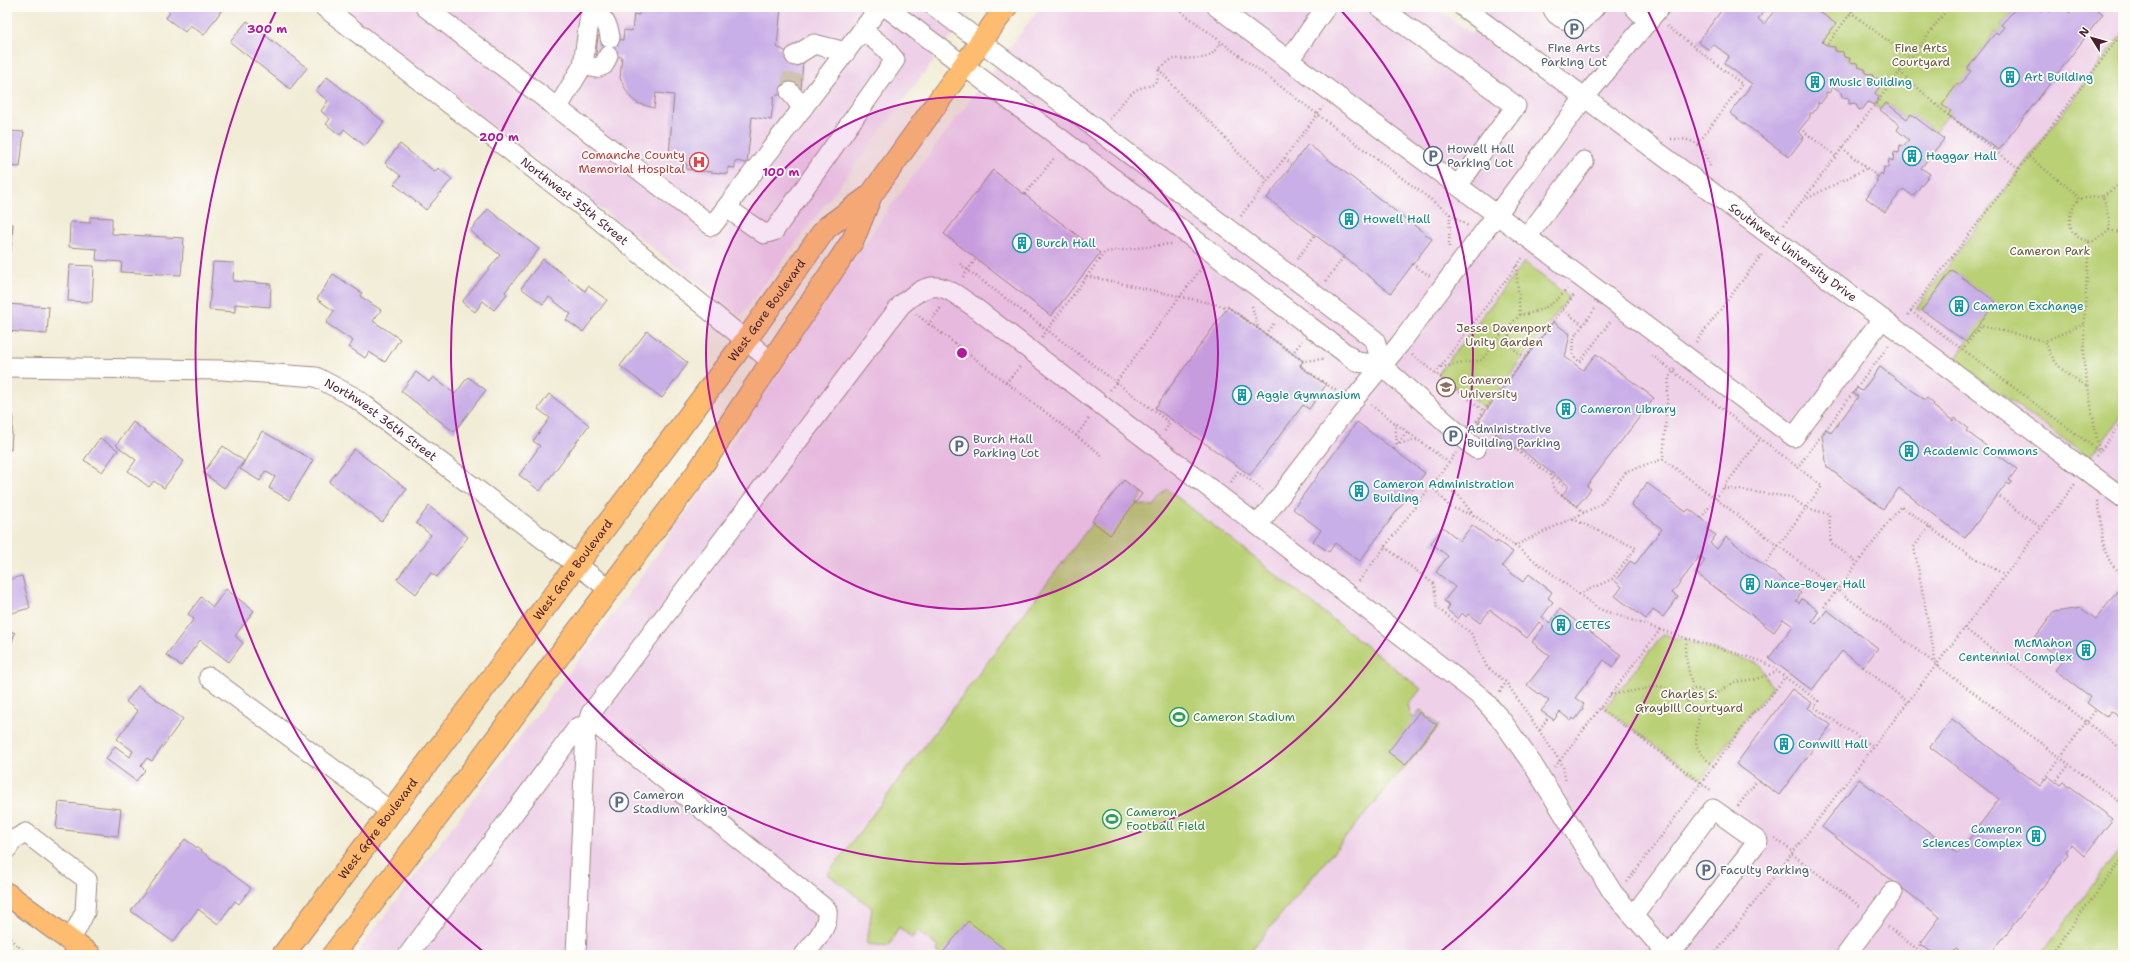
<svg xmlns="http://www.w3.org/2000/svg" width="2130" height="962" font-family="'Shantell Sans',sans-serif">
<rect width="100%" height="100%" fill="#fdfcf7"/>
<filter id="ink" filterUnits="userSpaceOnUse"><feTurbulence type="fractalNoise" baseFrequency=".025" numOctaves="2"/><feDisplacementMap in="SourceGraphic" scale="8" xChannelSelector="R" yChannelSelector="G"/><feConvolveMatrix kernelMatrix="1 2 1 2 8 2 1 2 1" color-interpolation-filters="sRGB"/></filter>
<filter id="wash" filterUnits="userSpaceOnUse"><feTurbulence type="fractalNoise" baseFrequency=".012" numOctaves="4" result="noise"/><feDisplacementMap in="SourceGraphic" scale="16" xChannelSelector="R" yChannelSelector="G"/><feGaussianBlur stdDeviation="0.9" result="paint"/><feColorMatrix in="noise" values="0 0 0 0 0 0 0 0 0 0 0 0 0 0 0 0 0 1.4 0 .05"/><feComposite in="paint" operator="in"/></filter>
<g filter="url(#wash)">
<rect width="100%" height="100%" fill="#f1ecd5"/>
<path fill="#eed0e8" d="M338 7H974L741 316Z
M1040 7H1435L1472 34 1492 7H2123V955H355L650 565 889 208Z"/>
<path fill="#b9d074" stroke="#827850" d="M1813 7H2017L2001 25 2004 27 1998 34 1995 32 1968 69 1971 71 1960 85 1958 84 1943 105 1951 111 1935 132 1911 114 1907 119 1886 103 1880 110 1874 105 1879 98 1875 93 1873 75 1865 73V69L1858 67 1857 63 1849 62 1850 58 1844 57 1835 51V47L1828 46 1822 42 1835 24Z
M2123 32V415L2090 458 1955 361 1966 342 1995 302 1952 270 1922 310 1916 308Z
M1524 262 1569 297 1484 408 1438 374Z
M1124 481 1143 494 1136 504 1154 506 1167 489 1421 689 1408 705 1411 716 1414 718 1421 710 1439 726 1247 955H940L936 952 939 948 918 931 912 938 899 927 889 946 867 944 872 908 828 874Z
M1663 634 1759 664 1772 688 1760 703 1753 708 1701 780 1605 708Z
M2123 845V955H2040Z"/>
<g id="blocks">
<path fill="#c9afe7" d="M164 7H224L204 35 190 25 185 32 166 18 170 12Z
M640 7H781L777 47 803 60 801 89 774 96 771 120 752 117 747 163 735 161V168L728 167V174L686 169 687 164 681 163 682 157 669 155 674 95 656 93 654 108 637 103 629 96 620 78 622 57 596 55 598 36 623 40 624 30 632 31 634 14 639 15Z
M1724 7H1761L1765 10 1758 19 1764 24 1777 7H1813L1836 24 1822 42 1828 46 1835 47V51L1843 52 1844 57 1850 58 1849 62 1857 63 1858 67 1865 69V73L1873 75V78L1880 79 1881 85 1875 93 1879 98 1874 105 1868 102 1863 109 1859 110 1855 103 1849 104V99L1847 97 1843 98 1840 91 1833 87 1829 93 1826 92V96L1820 104 1818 102V106L1813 113H1810V117L1798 132 1804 137 1789 157 1730 113 1752 84 1724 63 1729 56 1713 44 1709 50 1698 42Z
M2017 7H2035L2041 11 2044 7 2050 12 2053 7H2062L2070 13 2075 7H2094L2103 14 1999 150 1948 115 1951 111 1942 105 1958 83 1960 85 1971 71 1967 69 1996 32 1998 34 2004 27 2001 25Z
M247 21 307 68 290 89 230 42Z
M327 77 384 122 365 146 344 129 340 135 326 124 330 119 321 111 328 101 316 91Z
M1886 103 1907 119 1911 114 1944 139 1921 168 1930 174 1913 196 1903 189 1885 212 1866 198 1878 181 1876 180 1881 173 1883 175 1884 167 1888 168 1889 159 1893 161 1894 152 1899 153 1900 145 1904 146 1909 140 1897 130 1900 125 1880 110Z
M7 131 24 132 20 167 7 166Z
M400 144 435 172 438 168 452 179 426 210 394 184 401 176 385 163Z
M1308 144 1432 239 1391 293 1267 198Z
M993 170 1100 253 1051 316 944 234Z
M488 209 539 249 505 292 507 294 494 310 483 301 475 312 462 302 500 255 470 231Z
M90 217 112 218V234L184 238 181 275 121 272 122 262 96 260 97 249 69 247 70 222 90 223Z
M7 224H13L11 251H7Z
M543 259 585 291 588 286 607 300 583 332 566 320 571 314 549 297 543 304 521 288Z
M213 262 234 263 233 281 271 284 270 307 235 304V312L209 310Z
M70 265 94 266 92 302 68 301Z
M1952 270 1996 302 1966 342 1922 310Z
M333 274 362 293 360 296 381 310 373 321 400 339 385 362 369 352 365 358 349 347 353 341 326 323 334 311 317 299Z
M7 304 49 307 47 334 7 331Z
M1228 307 1303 361 1300 366 1326 385 1309 409 1303 405 1250 475 1155 408Z
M1553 322 1570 334 1565 357 1583 370 1596 354 1654 398 1587 486 1591 489 1577 506 1562 495 1569 486 1520 449 1524 444 1518 450 1479 420Z
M647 331 688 363 662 398 620 366Z
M1880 367 1925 400 1927 398 1934 404 1933 406 1953 421 1955 418 1968 428 1966 431 2017 469 2009 480 2012 482 2010 485 2007 483 1965 538 1899 488 1883 509 1827 467 1822 435 1826 429 1831 433 1858 397 1853 393 1857 388 1862 391Z
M416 372 429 382 433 377 455 394 468 377 486 390 454 432 401 391Z
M549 394 589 425 540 491 519 475 540 446 533 441 550 418 538 409Z
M7 414H13L11 450H7Z
M133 422 184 461 164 488 154 481 149 487 128 471 136 460 116 445Z
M1357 422 1425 473 1360 561 1335 543 1329 552 1313 541 1321 530 1293 509Z
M262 431 313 460 289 500 269 488 275 477 265 471 260 481 240 469Z
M100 438 118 450 102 472 84 460Z
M223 446 244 461 224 488 203 473Z
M354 449 407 489 382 522 329 482Z
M1124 480 1142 494 1110 535 1092 521Z
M1647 483 1686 512 1689 509 1710 525 1707 529 1716 535 1710 543 1717 549 1726 537 1801 593 1796 601 1799 603 1802 599 1819 611 1812 621 1816 624 1827 610 1878 648 1863 667 1842 651 1812 690 1769 658 1793 626 1783 619 1774 632 1696 573 1705 560 1700 556 1672 593 1678 597 1663 617 1653 610 1646 619 1615 596 1622 587 1615 581 1630 561 1635 564 1662 529 1631 505Z
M429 506 468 537 437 577 431 573 416 594 397 579 431 535 416 523Z
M1472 525 1496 543 1497 541 1513 552 1502 566 1523 582 1529 574 1552 592 1548 598 1553 602 1542 617 1550 623 1560 609 1621 655 1613 667 1604 660 1575 698 1584 704 1582 707 1583 709 1575 720 1573 718 1571 721 1560 712 1554 720 1541 711 1549 701 1527 685 1550 656 1532 642 1544 626 1539 622 1527 638 1490 610 1480 623 1468 614 1466 617 1462 613 1458 619 1447 610 1450 605 1444 601 1455 587 1436 572 1448 556 1431 543 1443 527 1460 541Z
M22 576 30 608 8 614 7 580Z
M226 589 254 611 235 636 243 643 229 662 200 640 181 666 166 655 194 619 188 614 201 597 213 607Z
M2119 589 2123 592V720L2111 711 2106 717 2087 703 2091 697 2055 670 2063 660 2034 639 2054 612 2081 608 2096 619Z
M7 630 15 633 7 656Z
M138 686 183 719 152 761 147 758 141 766 145 770 136 781 106 759 115 746 130 757 133 751 117 739 138 711 126 702Z
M1792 689 1812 703 1808 708 1831 725 1779 795 1736 764Z
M1419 712 1437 725 1405 765 1388 752Z
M1952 719 2040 786 2048 776 2060 785 2063 782 2113 819 2084 856 2072 845 2066 851 2068 854 1990 955H1964L1956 949 1951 955H1943L1938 952 1935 955 1920 944 1940 917 1822 827 1859 779 1958 854 1999 799 1930 747Z
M59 802 121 809 118 836 56 829Z
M185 839 251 888 239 904 235 901 218 924 198 909 173 942 131 911Z
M968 921 1012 955H941Z"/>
</g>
</g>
<g filter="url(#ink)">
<use href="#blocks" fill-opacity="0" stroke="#9e8680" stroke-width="1"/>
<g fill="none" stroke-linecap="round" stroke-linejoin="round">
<path stroke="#d0c3b3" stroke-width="19" stroke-dasharray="19 10" stroke-linecap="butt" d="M790 92 795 56"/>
<g stroke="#9e8680" stroke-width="21">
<g id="minor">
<path id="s1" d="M324 7 583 207 771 361"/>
<path d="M425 7 712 226 880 7"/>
<path d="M886 7 1357 362 1381 365"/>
<path d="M935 7 1375 340 1381 365 1476 449"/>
<path d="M1217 7 1527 237"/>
<path d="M1380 7 1516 106 1458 185"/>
<path id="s2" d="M1463 7 2123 498"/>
<path d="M1552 7C1556 20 1571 22 1582 21L1595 7"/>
<path d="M1634 7 1649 22"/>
<path d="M591 8C602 17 609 24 610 38"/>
<path d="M795 56 814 44 846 52"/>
<path d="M1289 60 1326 7"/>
<path d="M583 65 596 68 604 65 608 56"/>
<path d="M790 92 803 108"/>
<path d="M557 109 583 65 591 7"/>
<path d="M1584 161 1527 237 1794 437 1882 319"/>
<path d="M727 208 764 234 774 231 895 60 885 48 862 30"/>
<path id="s3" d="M7 367 222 370 316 377 354 397 609 589"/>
<path d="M1258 525 1355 398 1399 345 1584 98 1660 7"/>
<path d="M209 677 390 811"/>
<path d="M587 725H597L827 910C829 928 815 941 804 955"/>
<path d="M7 849 13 840 26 833 87 880 85 912 71 940"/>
<path d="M1634 915 1713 809 1758 841 1670 955"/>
<path d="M408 955 578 727H586"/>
<path d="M576 955 586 727 591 713 901 305C933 277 942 284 974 307L1481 697 1503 722 1533 765 1613 893 1668 955"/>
<path d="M1846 955 1893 892"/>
</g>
</g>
<g stroke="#9e8680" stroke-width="24">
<g id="major">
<path d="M7 894 90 955"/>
<path id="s4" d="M283 955 746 340 826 228 871 195"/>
<path d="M333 955 697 473 853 240 871 195 1006 7"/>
</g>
</g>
<path stroke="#9e8680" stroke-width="2.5" stroke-dasharray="1 3" stroke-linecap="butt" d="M1175 7 1450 214 1468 226
M1844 7 1910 58
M1667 26 1742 84 1697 145
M1828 44 1855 7
M1159 69 1186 101 1213 124 1241 156 1268 180
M1900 72 1948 115 2020 169
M1110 119C1117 110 1124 99 1133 92 1146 82 1158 92 1159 69L1172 59 1204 58 1211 55 1222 42
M1803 131 1836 156
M1671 139C1697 138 1703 146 1711 169
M1842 148 1878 177
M2029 157 2074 192 2079 199C2063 216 2068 242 2094 241L2109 230 2110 223 2103 196 2079 199
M1285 158 1291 164
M1025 194 1055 157
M2103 196 2123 182
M1804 200 1867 168
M1241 216 1323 107
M1784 225 1949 7
M2109 230 2123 234
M2089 242 2084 324V365L2099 451
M1171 244 1105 252 1087 276 1228 307 1303 361 1323 359
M1449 247 1450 214
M1297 259 1316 234
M960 264 1170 423 1164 432
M1412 264 1430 276
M1516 266 1520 315C1540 312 1554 305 1567 289
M963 277 975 260
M1326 281 1345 255
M1252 306 1258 328
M1595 309 1574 337 1573 356 1580 362 1610 322
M1563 310 1583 325
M1911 311 2099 451
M916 314 1103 456
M1908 315 2123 32
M2084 324 2045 341C2054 366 2066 375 2088 387
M928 325 942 306
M1509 327C1508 345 1511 347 1525 358
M1265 334 1275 322
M1042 337 1087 276
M1696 342 1763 253
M1962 350 1981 326 2045 341
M1292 354 1302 341
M1412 355 1484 411 1574 295
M1652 355 1822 486 1764 565
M1303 361 1300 366 1338 392
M1441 367 1482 360 1501 334 1520 315
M1675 369 1669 377 1663 459 2123 805
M1435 374 1524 256
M1006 383 1021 365
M1110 390 1203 266
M1371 405 1448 462
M1479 422 1566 487
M1395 423 1397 444 1417 440
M1476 427 1479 422 1477 421 1484 411
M1076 436 1090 417
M1394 449 1407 432
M2096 456 2123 421
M1797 468 1889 345
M1550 475 1554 490 1577 506 1584 513
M1231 482 1238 471 1263 490
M1432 486 1450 507 1475 516 1599 609 1660 630
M1433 486 1458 494 1474 516
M1724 488 1791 497 1806 508 1829 514 1831 543 1857 562
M2000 497 2041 528
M2097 501C2107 530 2095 554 2123 575
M1701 518 1760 439
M1573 519 1636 548 1612 579 1579 594
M1929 527 1914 547 1936 664
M1514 546 1600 505 1627 471 1663 459
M1385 547 1434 584 1437 608 1471 633 1487 667 1506 682 1563 766 1566 782
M1359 581 1456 453
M1824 607 1901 506 1958 548 2005 575
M1964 628 2123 750
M1687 639 1685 654 1693 689
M1863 667 1908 702
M1687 698a9 9 0 1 1 18 0a9 9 0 1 1-18 0Z
M1500 692 1506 682
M1610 695 1660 686C1671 690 1675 700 1687 700
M1706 697 1713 695 1735 682 1756 679 1777 672
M1698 707C1702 737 1684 742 1714 766
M1600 708 1712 791
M1540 730 1547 719
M1555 767 1660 630 1761 661 1768 664 1785 677
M2044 779 2095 711
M2057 780 2069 765
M1738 806 1757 781
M1775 838 1793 852
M1792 854 1861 907
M1627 882 1754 712 1765 704 1785 677 1818 701 1814 707 1874 747
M1888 927 1925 955
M7 936 28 955
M1917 949 1924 939
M1714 955 2075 484
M2050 955 2123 858"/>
<use href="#minor" stroke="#fff" stroke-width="19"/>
<use href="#major" stroke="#fdbc6f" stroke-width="22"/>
</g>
</g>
<circle cx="962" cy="353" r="256" fill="#b5179e" fill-opacity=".12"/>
<g fill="none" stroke="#b5179e" stroke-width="2">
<circle cx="962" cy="353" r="256"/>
<path d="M1339 8A511 511 0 1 1 585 8"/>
<path d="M485 953A767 767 0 0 1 276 11M1648 11A767 767 0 0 1 1439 953"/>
</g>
<defs>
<g id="parking-ring" transform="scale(1)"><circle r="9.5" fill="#fdfcf7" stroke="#5c6f8a" stroke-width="1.5"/><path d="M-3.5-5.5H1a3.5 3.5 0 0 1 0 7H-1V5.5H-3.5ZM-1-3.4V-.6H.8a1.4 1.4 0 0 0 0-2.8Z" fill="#5c6f8a"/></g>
<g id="building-ring" transform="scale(1)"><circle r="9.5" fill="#fdfcf7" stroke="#0f9aa8" stroke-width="1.5"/><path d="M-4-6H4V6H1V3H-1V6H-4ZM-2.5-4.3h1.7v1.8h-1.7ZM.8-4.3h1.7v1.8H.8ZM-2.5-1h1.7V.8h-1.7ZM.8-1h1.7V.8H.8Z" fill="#0f9aa8"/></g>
<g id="hospital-ring" transform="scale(1)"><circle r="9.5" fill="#fdfcf7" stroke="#e0444e" stroke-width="1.5"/><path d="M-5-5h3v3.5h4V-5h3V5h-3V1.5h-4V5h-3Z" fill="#e0444e"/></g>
<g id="university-ring" transform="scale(1)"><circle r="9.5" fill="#fdfcf7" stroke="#8d6e63" stroke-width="1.5"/><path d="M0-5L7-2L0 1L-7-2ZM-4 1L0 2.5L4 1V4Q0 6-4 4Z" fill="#8d6e63"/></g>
<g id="stadium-ring" transform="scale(1)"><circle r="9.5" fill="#fdfcf7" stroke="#2e9e5b" stroke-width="1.5"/><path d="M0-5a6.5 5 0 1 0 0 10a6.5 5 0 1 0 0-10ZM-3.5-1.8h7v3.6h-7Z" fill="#2e9e5b"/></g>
</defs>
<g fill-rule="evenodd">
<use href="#parking-ring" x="1574" y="29"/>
<use href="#building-ring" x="2010" y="77"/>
<use href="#building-ring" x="1815" y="82"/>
<use href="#parking-ring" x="1433" y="156"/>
<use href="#building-ring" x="1912" y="156"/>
<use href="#hospital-ring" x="699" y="162"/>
<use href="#building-ring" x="1349" y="219"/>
<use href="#building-ring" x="1022" y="243"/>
<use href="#building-ring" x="1959" y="306"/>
<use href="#university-ring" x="1446" y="387"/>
<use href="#building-ring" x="1242" y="395"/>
<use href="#building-ring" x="1566" y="409"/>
<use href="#parking-ring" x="1453" y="436"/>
<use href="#parking-ring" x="959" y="446"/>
<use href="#building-ring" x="1909" y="451"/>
<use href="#building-ring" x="1359" y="491"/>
<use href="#building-ring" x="1750" y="584"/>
<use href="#building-ring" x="1561" y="625"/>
<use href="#building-ring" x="2086" y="650"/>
<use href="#stadium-ring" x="1179" y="717"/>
<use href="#building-ring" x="1784" y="744"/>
<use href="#parking-ring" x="619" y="802"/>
<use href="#stadium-ring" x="1112" y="819"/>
<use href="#building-ring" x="2036" y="836"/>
<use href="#parking-ring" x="1706" y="870"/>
</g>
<g text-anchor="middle" stroke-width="3.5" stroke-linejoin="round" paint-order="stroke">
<g font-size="12" fill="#4e5e75" stroke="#fdfcf7" text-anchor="start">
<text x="1574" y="52" text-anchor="middle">Fine Arts<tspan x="1574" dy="14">Parking Lot</tspan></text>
<text x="1447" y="153">Howell Hall<tspan x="1447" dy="14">Parking Lot</tspan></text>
<text x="1467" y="433">Administrative<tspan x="1467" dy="14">Building Parking</tspan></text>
<text x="973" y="443">Burch Hall<tspan x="973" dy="14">Parking Lot</tspan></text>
<text x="633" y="799">Cameron<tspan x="633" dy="14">Stadium Parking</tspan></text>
<text x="1720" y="874">Faculty Parking</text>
</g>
<g font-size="12" fill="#6b5441" stroke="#fdfcf7">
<text x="1921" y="52">Fine Arts<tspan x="1921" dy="14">Courtyard</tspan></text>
<text x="2050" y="255">Cameron Park</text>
<text x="1504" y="332">Jesse Davenport<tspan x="1504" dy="14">Unity Garden</tspan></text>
<text x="1689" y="698">Charles S.<tspan x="1689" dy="14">Graybill Courtyard</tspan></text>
</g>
<g font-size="12" fill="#0d838f" stroke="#fdfcf7" text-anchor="start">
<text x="2024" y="81">Art Building</text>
<text x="1829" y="86">Music Building</text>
<text x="1926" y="160">Haggar Hall</text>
<text x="1363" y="223">Howell Hall</text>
<text x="1036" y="247">Burch Hall</text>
<text x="1973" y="310">Cameron Exchange</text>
<text x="1256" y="399">Aggie Gymnasium</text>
<text x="1580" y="413">Cameron Library</text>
<text x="1923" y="455">Academic Commons</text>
<text x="1373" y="488">Cameron Administration<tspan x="1373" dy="14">Building</tspan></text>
<text x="1764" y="588">Nance-Boyer Hall</text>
<text x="1575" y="629">CETES</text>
<text x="2072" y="647" text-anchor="end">McMahon<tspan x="2072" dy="14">Centennial Complex</tspan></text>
<text x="1798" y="748">Conwill Hall</text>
<text x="2022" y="833" text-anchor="end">Cameron<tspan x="2022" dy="14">Sciences Complex</tspan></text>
</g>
<g font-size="12" fill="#be3a42" stroke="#fdfcf7" text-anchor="end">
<text x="685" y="159">Comanche County<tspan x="685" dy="14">Memorial Hospital</tspan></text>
</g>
<g font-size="12" fill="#4a1f2b" stroke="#fdfcf7">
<text dy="4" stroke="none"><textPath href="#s1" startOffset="317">Northwest 35th Street</textPath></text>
<text dy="4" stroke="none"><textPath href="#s2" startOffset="411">Southwest University Drive</textPath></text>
<text dy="4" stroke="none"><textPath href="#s4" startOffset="806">West Gore Boulevard</textPath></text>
<text dy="4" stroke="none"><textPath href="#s3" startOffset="387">Northwest 36th Street</textPath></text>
<text dy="4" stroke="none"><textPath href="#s4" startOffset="482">West Gore Boulevard</textPath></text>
<text dy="4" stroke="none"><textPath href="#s4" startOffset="158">West Gore Boulevard</textPath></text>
</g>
<g font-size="12" fill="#785e54" stroke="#fdfcf7" text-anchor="start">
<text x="1460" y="384">Cameron<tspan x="1460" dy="14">University</tspan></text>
</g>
<g font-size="12" fill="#27864d" stroke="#fdfcf7" text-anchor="start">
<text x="1193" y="721">Cameron Stadium</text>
<text x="1126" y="816">Cameron<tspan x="1126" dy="14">Football Field</tspan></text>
</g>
</g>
<circle cx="962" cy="353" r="6" fill="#b5179e" stroke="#fdfcf7" stroke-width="2"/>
<g font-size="12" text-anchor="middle" font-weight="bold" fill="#b5179e" stroke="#fdfcf7" stroke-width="3.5" stroke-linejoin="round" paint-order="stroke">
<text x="267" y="33">300 m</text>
<text x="499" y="141">200 m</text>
<text x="781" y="176">100 m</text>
</g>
<rect width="2130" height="962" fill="none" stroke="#fdfcf7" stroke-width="24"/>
<g transform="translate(2092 38) rotate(307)" stroke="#fdfcf7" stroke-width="3" paint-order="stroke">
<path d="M0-3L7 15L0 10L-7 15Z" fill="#4a1f2b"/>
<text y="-6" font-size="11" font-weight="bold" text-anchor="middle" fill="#4a1f2b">N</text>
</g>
</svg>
